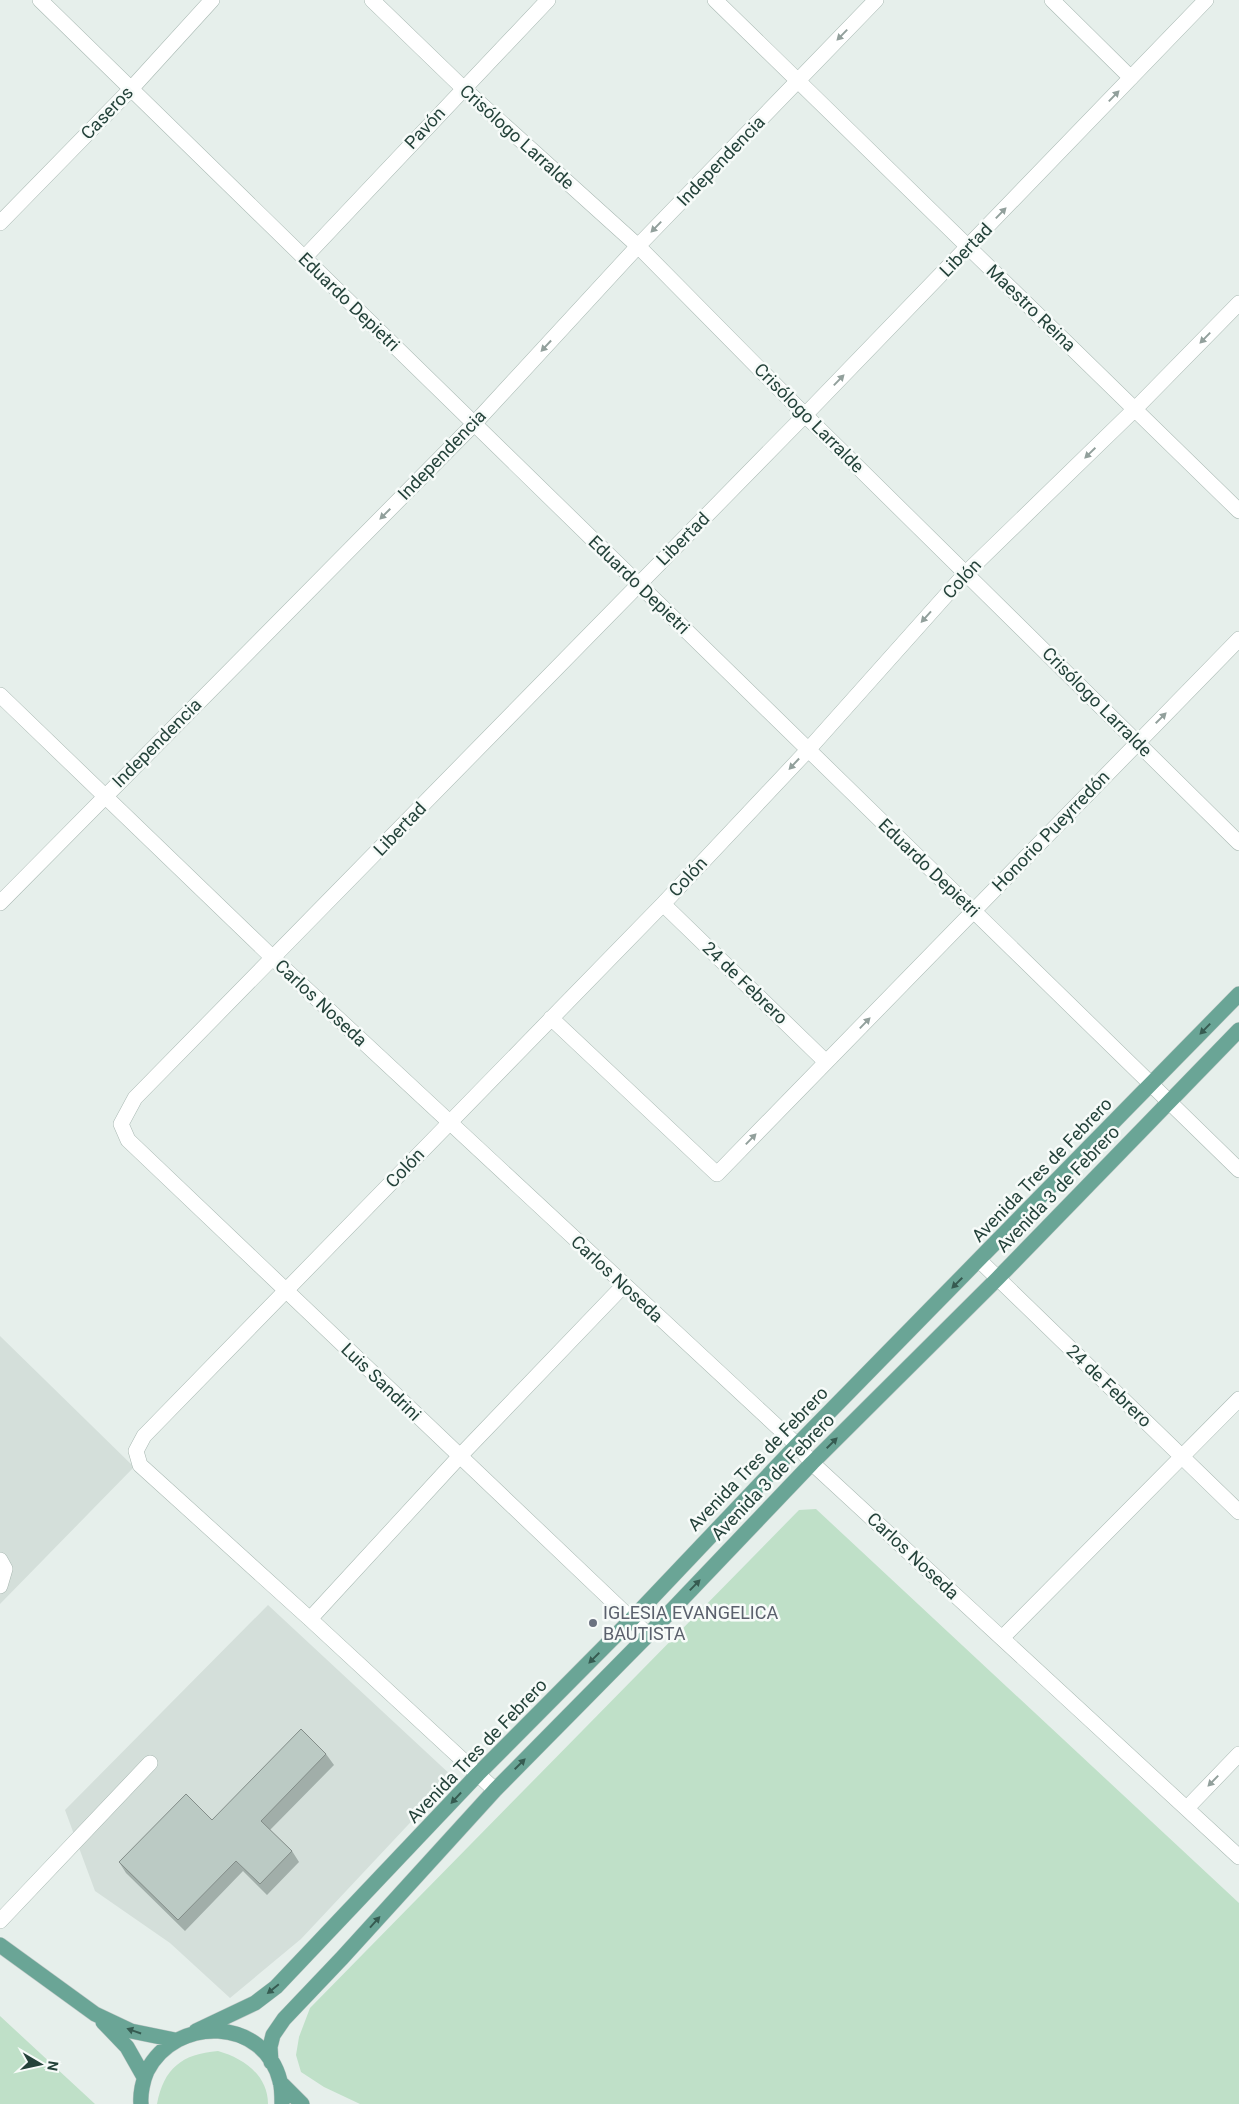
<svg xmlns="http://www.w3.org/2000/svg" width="1239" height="2104" font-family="Roboto,sans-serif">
<rect width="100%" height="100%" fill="#e6efeb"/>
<path fill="#d4dfda" d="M0 1336 134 1467 0 1604Z
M268 1605 453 1777 301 1939 230 1998 170 1943 95 1891 65 1810Z"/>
<path fill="#bfe0c8" d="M816 1509 1239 1903V2104H360L324 2087 301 2072 296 2055 299 2037 310 2008 799 1510Z
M0 2016 95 2104H0Z
M218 2051C243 2058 268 2075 268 2104H157C164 2068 182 2054 218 2051Z"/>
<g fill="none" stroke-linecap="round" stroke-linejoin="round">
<g stroke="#a8b8b2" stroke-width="16">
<path id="minor" d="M40 0 1239 1170
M372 0 463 88 638 246 805 415 1239 843
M715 0 1239 511
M1052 0 1131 78
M0 223 131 89 212 0
M304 258 548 0
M0 695 274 959 797 1445 812 1463 1239 1857
M0 903 474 424 638 246 876 0
M663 904 826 1062
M551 1018 717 1174 1239 639
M979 1260 1239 1512
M0 1560 5 1569 0 1586
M310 1619 459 1457 624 1285
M648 1635 128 1140 121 1124 135 1098 805 415 1206 0
M1002 1638 1239 1399
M495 1790 310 1619 140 1465 136 1451 144 1436 663 904 808 750 966 573 1135 409 1239 303
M1187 1808 1239 1754
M0 1921 150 1763"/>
</g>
<g stroke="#c2cac8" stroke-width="16">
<path id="major" d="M0 1945 95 2014 131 2031 175 2040
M103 2022 127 2047 144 2077
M196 2031 255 2003 276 1987 478 1774 631 1620 797 1445 1239 994
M271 2062 270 2047 273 2035 284 2019 342 1958 495 1790 648 1635 812 1463 997 1279 1239 1030
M280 2082 302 2104
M141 2104C140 2094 143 2080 147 2071 176 2015 264 2017 280 2081 282 2088 282 2097 282 2104"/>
</g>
<use href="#minor" stroke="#fff" stroke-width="15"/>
<use href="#major" stroke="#6aa596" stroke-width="15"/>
</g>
<path fill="#a1aea9" d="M326 1754 334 1765 270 1830 292 1851 299 1862 267 1895 243 1871 185 1931 126 1873 119 1862 212 1820Z"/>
<path fill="#bbcac4" stroke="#838d89" d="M301 1729 326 1754 261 1821 292 1851 260 1884 236 1861 178 1920 119 1862 186 1794 212 1820Z"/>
<defs><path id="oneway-solid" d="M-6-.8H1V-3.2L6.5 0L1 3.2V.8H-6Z" transform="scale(1.25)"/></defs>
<g fill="#92a09c">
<use href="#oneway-solid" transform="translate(842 35) rotate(134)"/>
<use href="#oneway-solid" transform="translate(1114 96) rotate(-46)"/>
<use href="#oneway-solid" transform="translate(1001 213) rotate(-46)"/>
<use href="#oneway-solid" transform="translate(656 227) rotate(134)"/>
<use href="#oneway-solid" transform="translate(1205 338) rotate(134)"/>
<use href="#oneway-solid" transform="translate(546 346) rotate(133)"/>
<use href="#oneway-solid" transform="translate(839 380) rotate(-46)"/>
<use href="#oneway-solid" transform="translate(1090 453) rotate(136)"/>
<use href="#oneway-solid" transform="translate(385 514) rotate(135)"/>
<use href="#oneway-solid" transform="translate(926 617) rotate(132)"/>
<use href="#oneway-solid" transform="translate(1161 718) rotate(-45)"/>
<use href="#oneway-solid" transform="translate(794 764) rotate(133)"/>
<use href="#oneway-solid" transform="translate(865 1023) rotate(-46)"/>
<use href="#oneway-solid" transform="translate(751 1139) rotate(-46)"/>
<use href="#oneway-solid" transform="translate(1213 1781) rotate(134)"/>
</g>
<g fill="#365b51">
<use href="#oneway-solid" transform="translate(1205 1029) rotate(134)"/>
<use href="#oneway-solid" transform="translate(957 1283) rotate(135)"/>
<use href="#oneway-solid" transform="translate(832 1443) rotate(-45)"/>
<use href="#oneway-solid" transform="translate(695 1585) rotate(-46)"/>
<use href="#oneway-solid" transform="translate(594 1658) rotate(135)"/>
<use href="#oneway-solid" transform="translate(520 1764) rotate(-45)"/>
<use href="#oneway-solid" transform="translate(456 1798) rotate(133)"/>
<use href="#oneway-solid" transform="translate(375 1922) rotate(-48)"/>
<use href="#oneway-solid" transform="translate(273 1989) rotate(141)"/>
<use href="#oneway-solid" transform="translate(134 2031) rotate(-161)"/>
</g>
<circle fill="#6b7280" stroke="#f7fbf9" stroke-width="2" cx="593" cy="1623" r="5"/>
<g text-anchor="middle" stroke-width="5" stroke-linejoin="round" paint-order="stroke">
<g font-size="18" fill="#24423a" stroke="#f7fbf9">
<text transform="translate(107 113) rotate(-46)" y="6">Caseros</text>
<text transform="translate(425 128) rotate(-47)" y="6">Pavón</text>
<text transform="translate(517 137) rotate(42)" y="6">Crisólogo Larralde</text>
<text transform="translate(721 161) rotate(-46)" y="6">Independencia</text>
<text transform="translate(966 250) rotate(-46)" y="6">Libertad</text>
<text transform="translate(349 302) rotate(44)" y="6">Eduardo Depietri</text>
<text transform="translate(1031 308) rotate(44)" y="6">Maestro Reina</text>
<text transform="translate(809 418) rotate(45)" y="6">Crisólogo Larralde</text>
<text transform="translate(442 455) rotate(-46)" y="6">Independencia</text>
<text transform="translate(683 539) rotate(-45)" y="6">Libertad</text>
<text transform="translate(962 579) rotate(-47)" y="6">Colón</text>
<text transform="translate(639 585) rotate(44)" y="6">Eduardo Depietri</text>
<text transform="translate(1097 702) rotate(45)" y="6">Crisólogo Larralde</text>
<text transform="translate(157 743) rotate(-45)" y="6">Independencia</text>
<text transform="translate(400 829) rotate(-46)" y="6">Libertad</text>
<text transform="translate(1051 831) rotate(-46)" y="6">Honorio Pueyrredón</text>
<text transform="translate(929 868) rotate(44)" y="6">Eduardo Depietri</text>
<text transform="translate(688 877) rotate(-47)" y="6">Colón</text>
<text transform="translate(745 983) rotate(44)" y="6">24 de Febrero</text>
<text transform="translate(321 1003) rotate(43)" y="6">Carlos Noseda</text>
<text transform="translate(405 1168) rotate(-46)" y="6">Colón</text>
<text transform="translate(1042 1170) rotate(-46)" y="6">Avenida Tres de Febrero</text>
<text transform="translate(1058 1189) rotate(-46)" y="6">Avenida 3 de Febrero</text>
<text transform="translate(617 1279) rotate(43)" y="6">Carlos Noseda</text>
<text transform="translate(381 1382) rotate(44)" y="6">Luis Sandrini</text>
<text transform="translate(1109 1386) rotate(44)" y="6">24 de Febrero</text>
<text transform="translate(758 1459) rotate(-46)" y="6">Avenida Tres de Febrero</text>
<text transform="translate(773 1477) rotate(-46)" y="6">Avenida 3 de Febrero</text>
<text transform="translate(913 1556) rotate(43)" y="6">Carlos Noseda</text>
<text transform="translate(477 1751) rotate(-46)" y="6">Avenida Tres de Febrero</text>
</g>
<g font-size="18" fill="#5b616d" stroke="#f7fbf9" text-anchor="start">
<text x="603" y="1619">IGLESIA EVANGELICA<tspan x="603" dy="21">BAUTISTA</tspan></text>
</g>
</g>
<g transform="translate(40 2064) rotate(99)" stroke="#f7fbf9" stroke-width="4" paint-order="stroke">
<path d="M0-4L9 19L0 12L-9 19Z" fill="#24423a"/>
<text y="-8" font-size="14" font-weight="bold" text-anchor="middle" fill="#24423a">N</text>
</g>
</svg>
